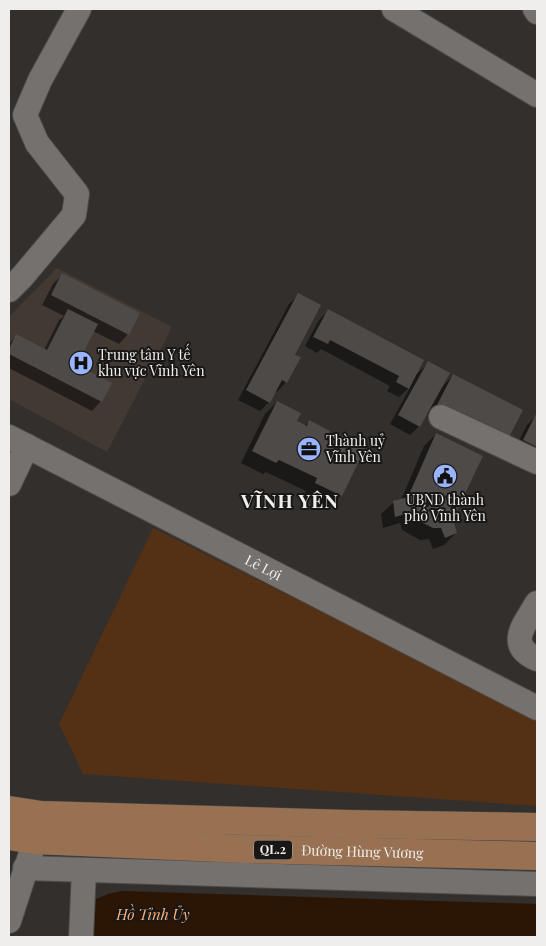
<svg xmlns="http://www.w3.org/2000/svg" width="546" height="946" font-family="'Playfair Display',serif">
<rect width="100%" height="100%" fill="#322f2c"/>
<path fill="#423933" d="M57 268 172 327 107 452 9 399V317Z"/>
<path fill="#543114" d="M153 528 537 718V806L83 774 59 724Z"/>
<path fill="#2b1605" d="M122 891 537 904V937H87L94 900 108 894Z"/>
<path fill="#0007" d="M62 275 128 334 119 344 93 331 75 366 101 401 92 411 9 368V344L16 336 44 350 59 320 64 316 42 305 53 284Z
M299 295 286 382 277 392 275 391 269 402 260 411 238 400 289 304Z
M328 311 416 375 428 363 442 387 453 375 496 449 426 413 419 426 410 435 390 424 411 386 399 397 387 391 390 386 321 349 317 353 305 346 319 320Z
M277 402 296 421 305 426 309 422 326 438 336 442 342 436 341 495 329 507 304 495 306 491 266 472 263 474 241 463 265 414Z
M536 416H537V461L514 450 527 425Z
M436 434 451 519 456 533 444 545 433 549 429 539 420 540 402 530 400 523 383 528 381 514 394 502 401 500 424 446Z"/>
<path fill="#4e4a48" d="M62 273 140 313 129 335 51 295Z
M298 293 321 305 295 355 301 357 287 383 282 380 270 403 246 390Z
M68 309 98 324 77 365 112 383 102 402 9 354V349L16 334 47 350Z
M328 309 424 360 409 389 396 382 399 376 330 340 328 344 313 337Z
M428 361 450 373 420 427 398 415Z
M453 374 523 410 507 441 437 405Z
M277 401 301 413 297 421 307 426 309 420 330 431 327 437 338 442 342 435 366 447 342 496 315 483 317 478 279 460 276 463 252 451Z
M536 414 537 415V447L523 440Z
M436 433 483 456 453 519 457 533 445 538 441 528H433L413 518 412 512 395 517 393 501 408 497Z"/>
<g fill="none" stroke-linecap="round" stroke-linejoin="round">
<g stroke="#4d4b49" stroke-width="26">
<g id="minor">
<path d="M394 9 537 95"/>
<path d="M535 9 537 12"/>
<path d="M9 290 22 277 74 215 77 194 37 143 25 115 40 80 79 9"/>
<path d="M441 417 537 462"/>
<path id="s1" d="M9 437 537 708"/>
<path d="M9 484 27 446"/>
<path d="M537 603C525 624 505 645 537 659"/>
<path d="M25 868 537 884"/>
<path d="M9 921 31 853"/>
<path d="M81 937 84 870"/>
</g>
</g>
<g stroke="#4d4b49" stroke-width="29">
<g id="major">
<path d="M9 810 41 815 348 824 537 827"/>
<path id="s2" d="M9 836 35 840 244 849 537 856"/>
</g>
</g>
<use href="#minor" stroke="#75716f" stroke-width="24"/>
<use href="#major" stroke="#987052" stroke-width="28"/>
</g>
<defs>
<g id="hospital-disc" transform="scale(1.25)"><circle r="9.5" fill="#9ab5fd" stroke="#191716"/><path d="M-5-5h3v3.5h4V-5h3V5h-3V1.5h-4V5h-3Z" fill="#111"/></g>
<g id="office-disc" transform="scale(1.25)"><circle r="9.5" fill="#9ab5fd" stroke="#191716"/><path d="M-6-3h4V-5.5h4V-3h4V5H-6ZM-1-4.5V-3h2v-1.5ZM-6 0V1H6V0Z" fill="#111"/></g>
<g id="civic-disc" transform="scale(1.25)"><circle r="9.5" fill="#9ab5fd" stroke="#191716"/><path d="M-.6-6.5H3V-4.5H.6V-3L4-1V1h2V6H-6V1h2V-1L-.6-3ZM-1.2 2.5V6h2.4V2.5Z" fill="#111"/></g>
</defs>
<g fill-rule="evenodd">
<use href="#hospital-disc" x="81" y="363"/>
<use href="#office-disc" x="309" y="449"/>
<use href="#civic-disc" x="445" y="476"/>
</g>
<g text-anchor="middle" stroke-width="4" stroke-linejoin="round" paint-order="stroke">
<rect fill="#191716" stroke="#b0aeac" stroke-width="1" x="254" y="840.5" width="38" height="19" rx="4"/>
<g font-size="12" font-weight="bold" fill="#f0eeec">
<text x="273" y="854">QL.2</text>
</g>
<g font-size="14" fill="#f0eeec" stroke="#191716" text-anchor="start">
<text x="98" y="360">Trung tâm Y tế<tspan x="98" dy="16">khu vực Vĩnh Yên</tspan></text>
<text x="326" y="446">Thành uỷ<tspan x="326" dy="16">Vĩnh Yên</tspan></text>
<text x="445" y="505" text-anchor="middle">UBND thành<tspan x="445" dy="16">phố Vĩnh Yên</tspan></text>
</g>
<g font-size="14" fill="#f0eeec" stroke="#191716">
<text dy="5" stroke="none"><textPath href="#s1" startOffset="286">Lê Lợi</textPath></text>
<text dy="5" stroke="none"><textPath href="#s2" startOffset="354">Đường Hùng Vương</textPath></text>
</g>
<g font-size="15" font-style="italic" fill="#fab178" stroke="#191716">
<text x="153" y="920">Hồ Tỉnh Ủy</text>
</g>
<g font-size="19" font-weight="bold" letter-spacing="1" fill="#f0eeec" stroke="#191716">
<text x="290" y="508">VĨNH YÊN</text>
</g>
</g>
<rect width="546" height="946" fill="none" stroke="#f0eeec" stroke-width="20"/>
</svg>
